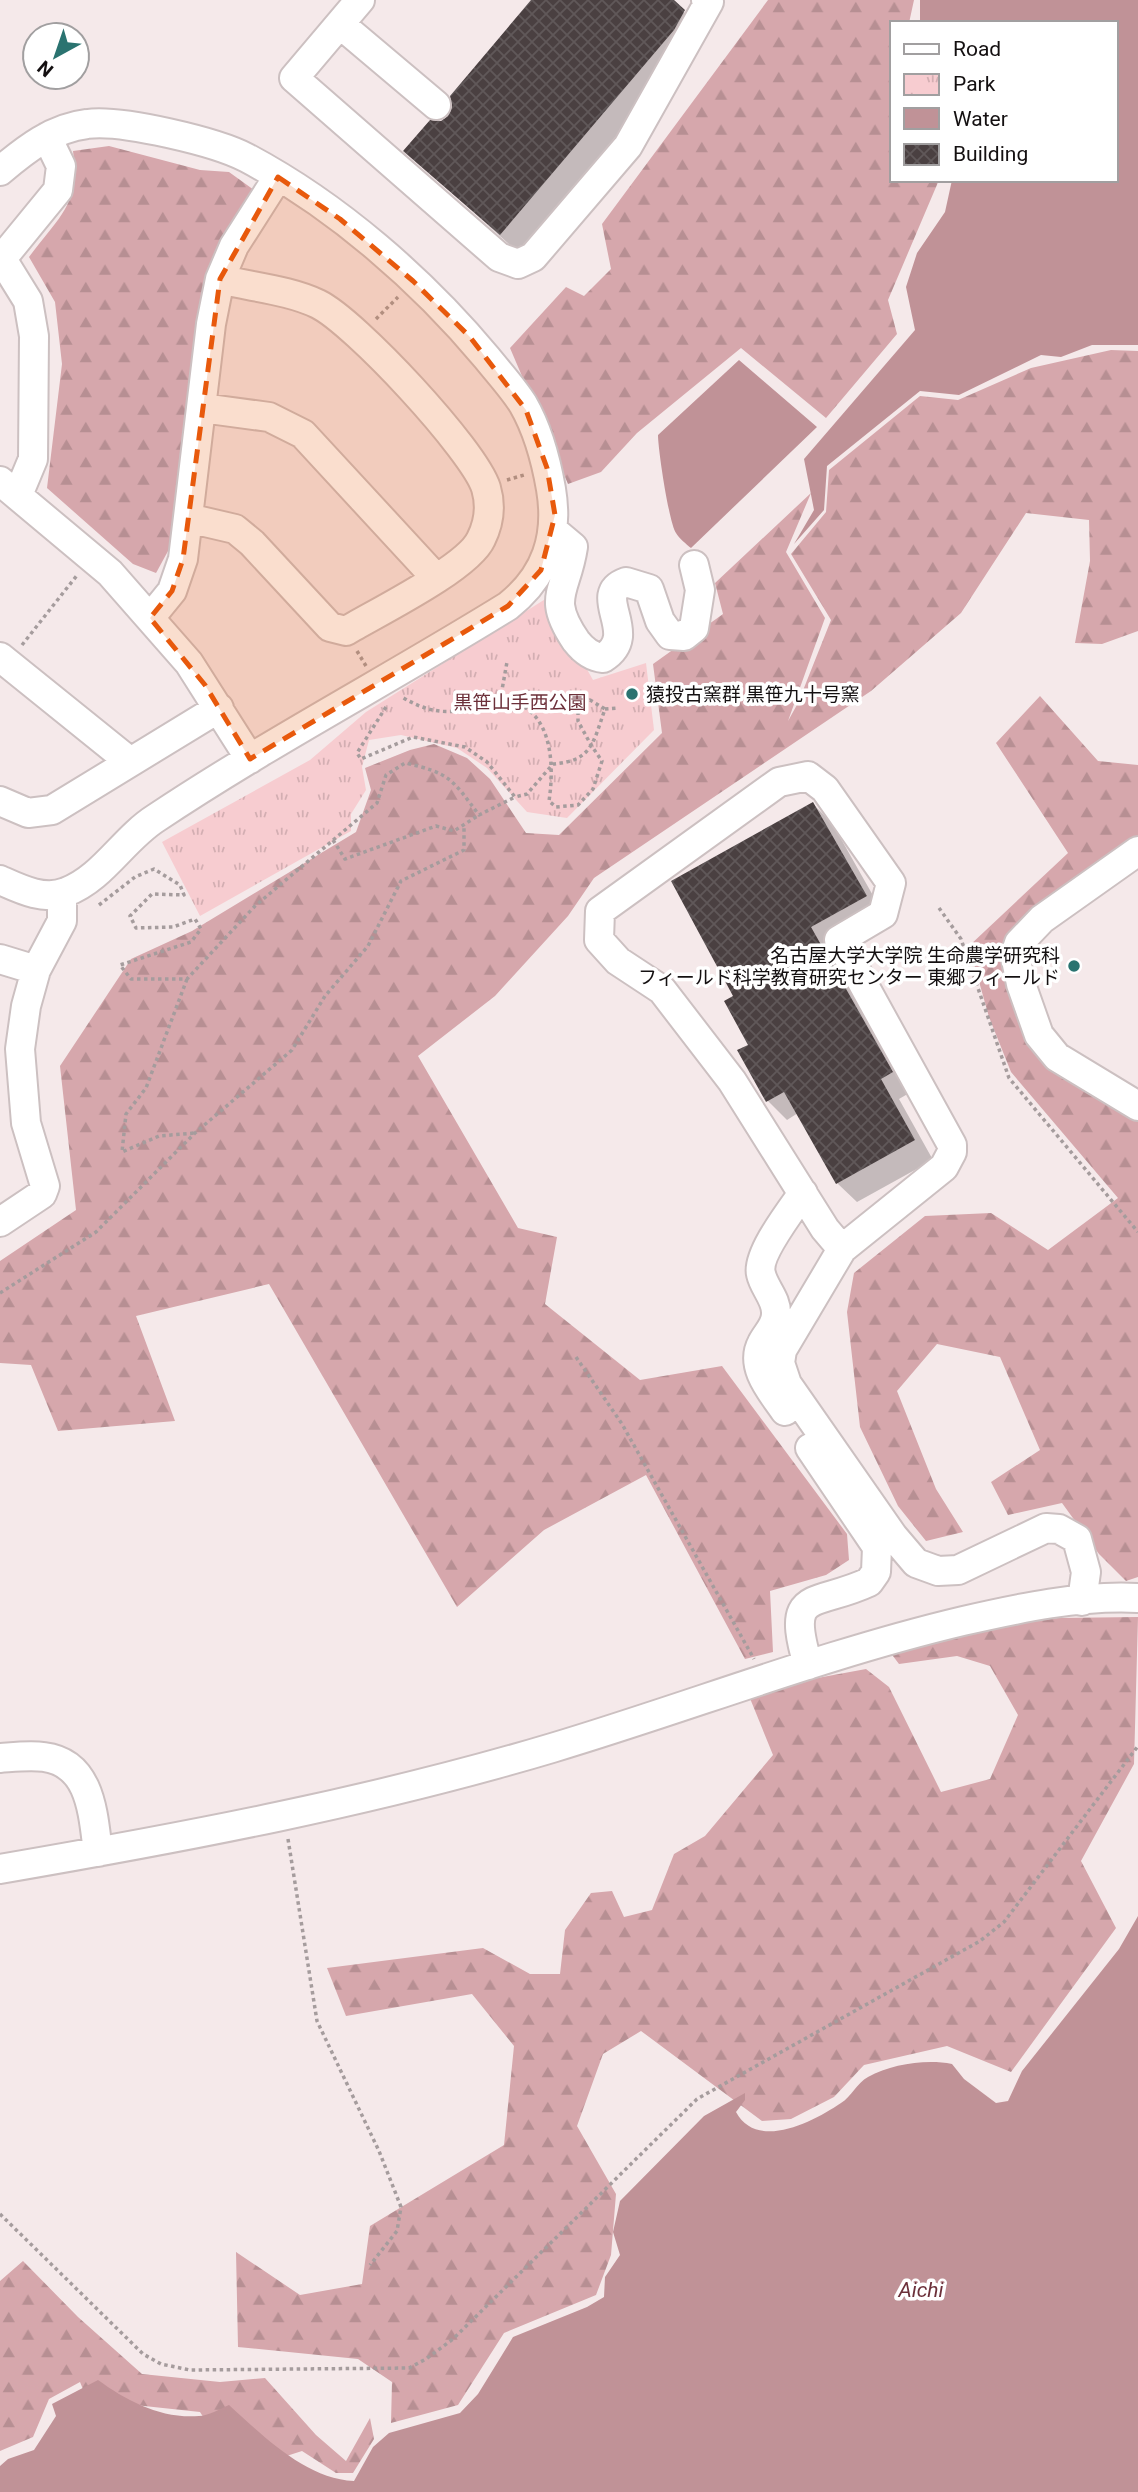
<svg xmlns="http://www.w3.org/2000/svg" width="1138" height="2492" font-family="Roboto,'Noto Sans JP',sans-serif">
<defs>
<pattern id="forest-firs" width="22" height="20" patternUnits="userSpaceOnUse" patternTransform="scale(1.75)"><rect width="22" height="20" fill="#d6a7ac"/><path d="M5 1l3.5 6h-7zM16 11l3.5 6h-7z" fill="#b78f93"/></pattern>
<pattern id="park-tufts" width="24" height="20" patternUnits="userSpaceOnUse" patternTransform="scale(1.75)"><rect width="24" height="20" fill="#f7ccd0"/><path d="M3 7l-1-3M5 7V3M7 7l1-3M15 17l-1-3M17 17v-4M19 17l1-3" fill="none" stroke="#d3aeb2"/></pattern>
<pattern id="building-cross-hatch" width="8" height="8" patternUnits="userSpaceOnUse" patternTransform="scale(1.75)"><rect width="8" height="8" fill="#4a4041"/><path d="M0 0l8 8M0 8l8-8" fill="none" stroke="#605859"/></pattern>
</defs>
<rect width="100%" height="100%" fill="#f5e9ea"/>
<path fill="url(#forest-firs)" d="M768 0H914L909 23H891V180H939L888 300 897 334 826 418 741 348 637 433 601 472 568 484 510 348 566 287 584 296 611 269 602 224Z
M109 146 200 170 229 172 254 190 173 542 156 573 133 564 47 488 62 364 55 302 29 257C60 215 80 205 73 151Z
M1111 350 1138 351V631L1102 644 1075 643 1090 561 1089 520 1026 513 961 613 871 691 594 878 568 916 495 996 418 1056 518 1228 557 1237 545 1304 640 1380 722 1366 847 1534 849 1560 826 1575 770 1591 773 1652 745 1659 646 1475 544 1530 457 1607 269 1284 136 1316 175 1421 58 1431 31 1365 0 1363V1261L76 1210 60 1066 131 959 192 931 356 832 371 790 365 768 410 750 434 744 467 758 490 779 526 833 559 835 662 733 653 664 723 614 715 583 811 493 786 552 825 618 788 721 798 703 831 620 791 554 826 512 829 470 920 396 958 400 1031 368Z
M1040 696 1098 761 1138 765V842L1018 936 1029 1041 1054 1072 1138 1118V1577L1126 1581 1099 1554 1062 1503 1008 1515 991 1482 1040 1450 1000 1357 937 1344 897 1391 936 1489 963 1532 926 1541 898 1506 860 1427 847 1312 854 1273 925 1216 991 1213 1048 1250 1118 1198 1011 1072 989 1017 969 946 1068 853 996 743Z
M1138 1617 1134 1764 1081 1861 1116 1928 1011 2072 947 2046 864 2065 834 2097 791 2119 762 2121 641 2031 603 2054 577 2126 616 2194 611 2255 596 2295 504 2333 458 2405 391 2423 392 2382 358 2359 238 2347 236 2252 300 2295 362 2284 370 2226 504 2145 514 2046 472 1994 346 2016 327 1968 483 1948 530 1974H560L565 1930 591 1893 612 1891 624 1917 652 1910 674 1854 705 1836 773 1755 747 1691 866 1669 889 1687 941 1792 990 1779 1018 1715 990 1666 957 1656 899 1664 890 1652 931 1634 1058 1618Z
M23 2261 78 2317 142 2374 220 2382 265 2378 316 2435 346 2461 370 2418 374 2439 353 2473H336L302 2451 268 2462 219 2442 200 2412 107 2402 95 2419 80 2382 49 2399 33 2437 0 2451V2281Z"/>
<path fill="url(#park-tufts)" d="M547 598 593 680 646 663 654 730 567 818 527 812 487 768 457 748 401 735 369 740 362 767 366 790 351 814V831L200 916 162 842 310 760 366 712Z"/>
<path fill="#c09297" d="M920 0H1138V345H1092L1061 357 1041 355 959 395 920 391 827 466 824 510 794 544 814 510 804 459 915 330 906 287 917 253 945 212 952 180H1115V23H920Z
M739 360 817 427 691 548C686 544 679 538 676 533 669 523 658 449 658 435Z
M1138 1916V2492H0V2466L8 2459 34 2450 56 2416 52 2404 98 2380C127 2401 161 2419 199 2416 208 2416 220 2409 229 2405 263 2436 306 2479 354 2481L373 2447 389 2433 460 2413 478 2394 513 2337 587 2307 604 2297 605 2277 620 2255 613 2232 620 2201 704 2116 745 2093V2100L736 2112C757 2151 813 2122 841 2103 851 2097 857 2083 868 2077 892 2064 926 2059 952 2064L964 2079 996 2103 1008 2101 1022 2071 1119 1949Z"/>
<path fill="#0003" d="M534 0H671L703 30 693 49 519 253 405 151 450 117Z
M813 804 832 823 884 915 829 947 911 1092 899 1099 933 1160 857 1202 837 1183 798 1113 787 1120 768 1101 735 996Z"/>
<path fill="url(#building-cross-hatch)" d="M531 0H674L685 10 674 30 500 235 403 151 430 120 441 121 448 116 452 107 450 96Z
M813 802 867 896 811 927 893 1072 881 1079 915 1140 836 1184 784 1092 766 1102 737 1050 748 1045 724 1001 733 996 671 881Z"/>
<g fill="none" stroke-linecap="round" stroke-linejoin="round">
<g stroke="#ccc0c1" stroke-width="32">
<path id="minor" d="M360 0 294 78 499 257 518 264 533 257 628 146 709 2 706 0
M340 24 436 105
M0 171C26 149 53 128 87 124 121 119 217 142 247 158 337 206 422 280 487 358 499 373 513 388 523 404 538 430 546 460 551 489 559 537 546 576 508 606 392 678 270 742 156 818 123 839 103 878 66 892 44 901 20 889 0 880
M2 259 28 301 34 336 33 459 18 495
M0 261 58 190 61 166 47 137
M202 408 269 417 303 434 436 578
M0 481 110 573 189 663 250 759
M188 518 235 529 252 543 330 627 346 631C376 613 468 568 481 539 489 523 491 505 486 488 474 450 355 322 318 304 289 290 251 287 220 279
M554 531 573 547C566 593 546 597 576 641 583 650 591 657 603 658 642 634 589 595 626 582L649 589 660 621 670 635 684 636 694 628 700 590 694 565
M150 618 172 591 183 559 211 324 220 279 234 246 278 177
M0 657 129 761
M0 801 28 813 52 810 219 708
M1138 851 1042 919 1019 943 1015 955 1021 984 1039 1035 1057 1057 1138 1106
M0 959 36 970
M0 1222 42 1194 45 1186 26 1123 20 1049 26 1006 36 970 62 921V894
M842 1249 825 1229 732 1081 662 990 618 961 599 940 600 911 779 782 808 776 825 789 891 883 883 914 839 940 952 1145V1152L944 1167 842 1249 782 1350 780 1363 787 1384 893 1536 916 1563 938 1571 958 1570 1046 1528 1059 1529 1077 1539 1086 1572 1082 1601
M785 1411C772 1392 749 1367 762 1343 767 1333 776 1326 776 1314 777 1299 764 1288 761 1274 756 1255 792 1209 803 1193
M808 1665C785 1587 813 1608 869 1582L876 1572 877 1547 810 1448
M0 1758C14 1757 30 1755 44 1757 92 1763 93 1816 98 1852
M0 1869C186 1837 371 1802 552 1748 689 1707 824 1654 963 1621 1020 1608 1080 1595 1138 1598"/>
</g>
<path stroke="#a59c9d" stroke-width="3.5" stroke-dasharray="3.5 3.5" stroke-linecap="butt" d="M376 319 398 297
M507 480 524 475
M22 645 78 574
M357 651 366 666
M500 701 507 662
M386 707 357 753 361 759 413 737 465 747 487 762 515 797 527 794 553 764C592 761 593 743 605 709L590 700 578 708V721L591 745 602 761 593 789 578 805 556 807 549 801C555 762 552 702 499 700 491 700 481 705 473 707 447 716 425 711 402 697
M605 709 618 708
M333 840 345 859 436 826 454 831 479 815
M99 905 135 877 154 869 180 885 184 895 152 894 130 916 136 928 173 927 195 919 201 929 191 942 120 965 131 979H187L255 906 377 803 386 775 405 763C450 773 452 779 479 815L515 797
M939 908 961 939 1009 1078 1138 1232
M187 979 146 1088 126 1114 122 1152 159 1136 195 1133
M0 1293 96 1232 195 1133 292 1050 325 996 368 946 401 881 464 850V825
M576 1357 622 1424 754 1659
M288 1839 317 2021 379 2151 401 2207 397 2231 370 2265
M0 2214 143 2354 161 2364 190 2370 409 2368 426 2359 453 2339 697 2099 980 1941 1004 1922 1138 1746"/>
<use href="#minor" stroke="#fff" stroke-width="28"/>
</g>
<path fill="#e8590c" fill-opacity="0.2" stroke="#e8590c" stroke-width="5" stroke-dasharray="14 9" stroke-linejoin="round" d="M278 177 340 219 413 281 470 337 526 410 547 468 555 515 541 570 508 606 250 759 205 685 150 618 172 591 183 559 220 279Z"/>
<g fill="#2a7370" stroke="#fff" stroke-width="2.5">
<circle cx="632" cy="694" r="7"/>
<circle cx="1074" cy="966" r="7"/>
</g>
<g text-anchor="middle" stroke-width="7" stroke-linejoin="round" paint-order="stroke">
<g font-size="19" fill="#141011" stroke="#fff" text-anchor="start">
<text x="646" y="701">猿投古窯群 黒笹九十号窯</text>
<text x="1060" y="962" text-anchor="end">名古屋大学大学院 生命農学研究科<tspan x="1060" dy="22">フィールド科学教育研究センター 東郷フィールド</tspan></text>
</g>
<g font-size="19" fill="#6c303a" stroke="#fff">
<text x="520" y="709">黒笹山手西公園</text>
</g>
<g font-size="21" font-style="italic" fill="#6c303a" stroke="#fff">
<text x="921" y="2297">Aichi</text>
</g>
</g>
<rect x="890" y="21" width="228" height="161" fill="#ffffff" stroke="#a19fa0" stroke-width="2"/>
<rect x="904" y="44" width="35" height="10" fill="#ffffff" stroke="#a19fa0" stroke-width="2"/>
<text x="953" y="56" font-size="21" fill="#141011">Road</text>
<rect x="904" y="74" width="35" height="21" fill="url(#park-tufts)" stroke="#a19fa0" stroke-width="2"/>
<text x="953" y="91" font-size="21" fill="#141011">Park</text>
<rect x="904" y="108" width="35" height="21" fill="#c09297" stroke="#a19fa0" stroke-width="2"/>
<text x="953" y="126" font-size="21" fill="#141011">Water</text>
<rect x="904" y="144" width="35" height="21" fill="url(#building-cross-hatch)" stroke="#a19fa0" stroke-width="2"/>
<text x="953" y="161" font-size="21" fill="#141011">Building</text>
<g transform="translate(56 56) rotate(220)"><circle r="33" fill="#ffffff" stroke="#a19fa0" stroke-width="2"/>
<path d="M0-5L12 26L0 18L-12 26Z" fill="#2a7370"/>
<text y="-10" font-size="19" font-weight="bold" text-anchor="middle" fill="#141011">N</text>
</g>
</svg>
